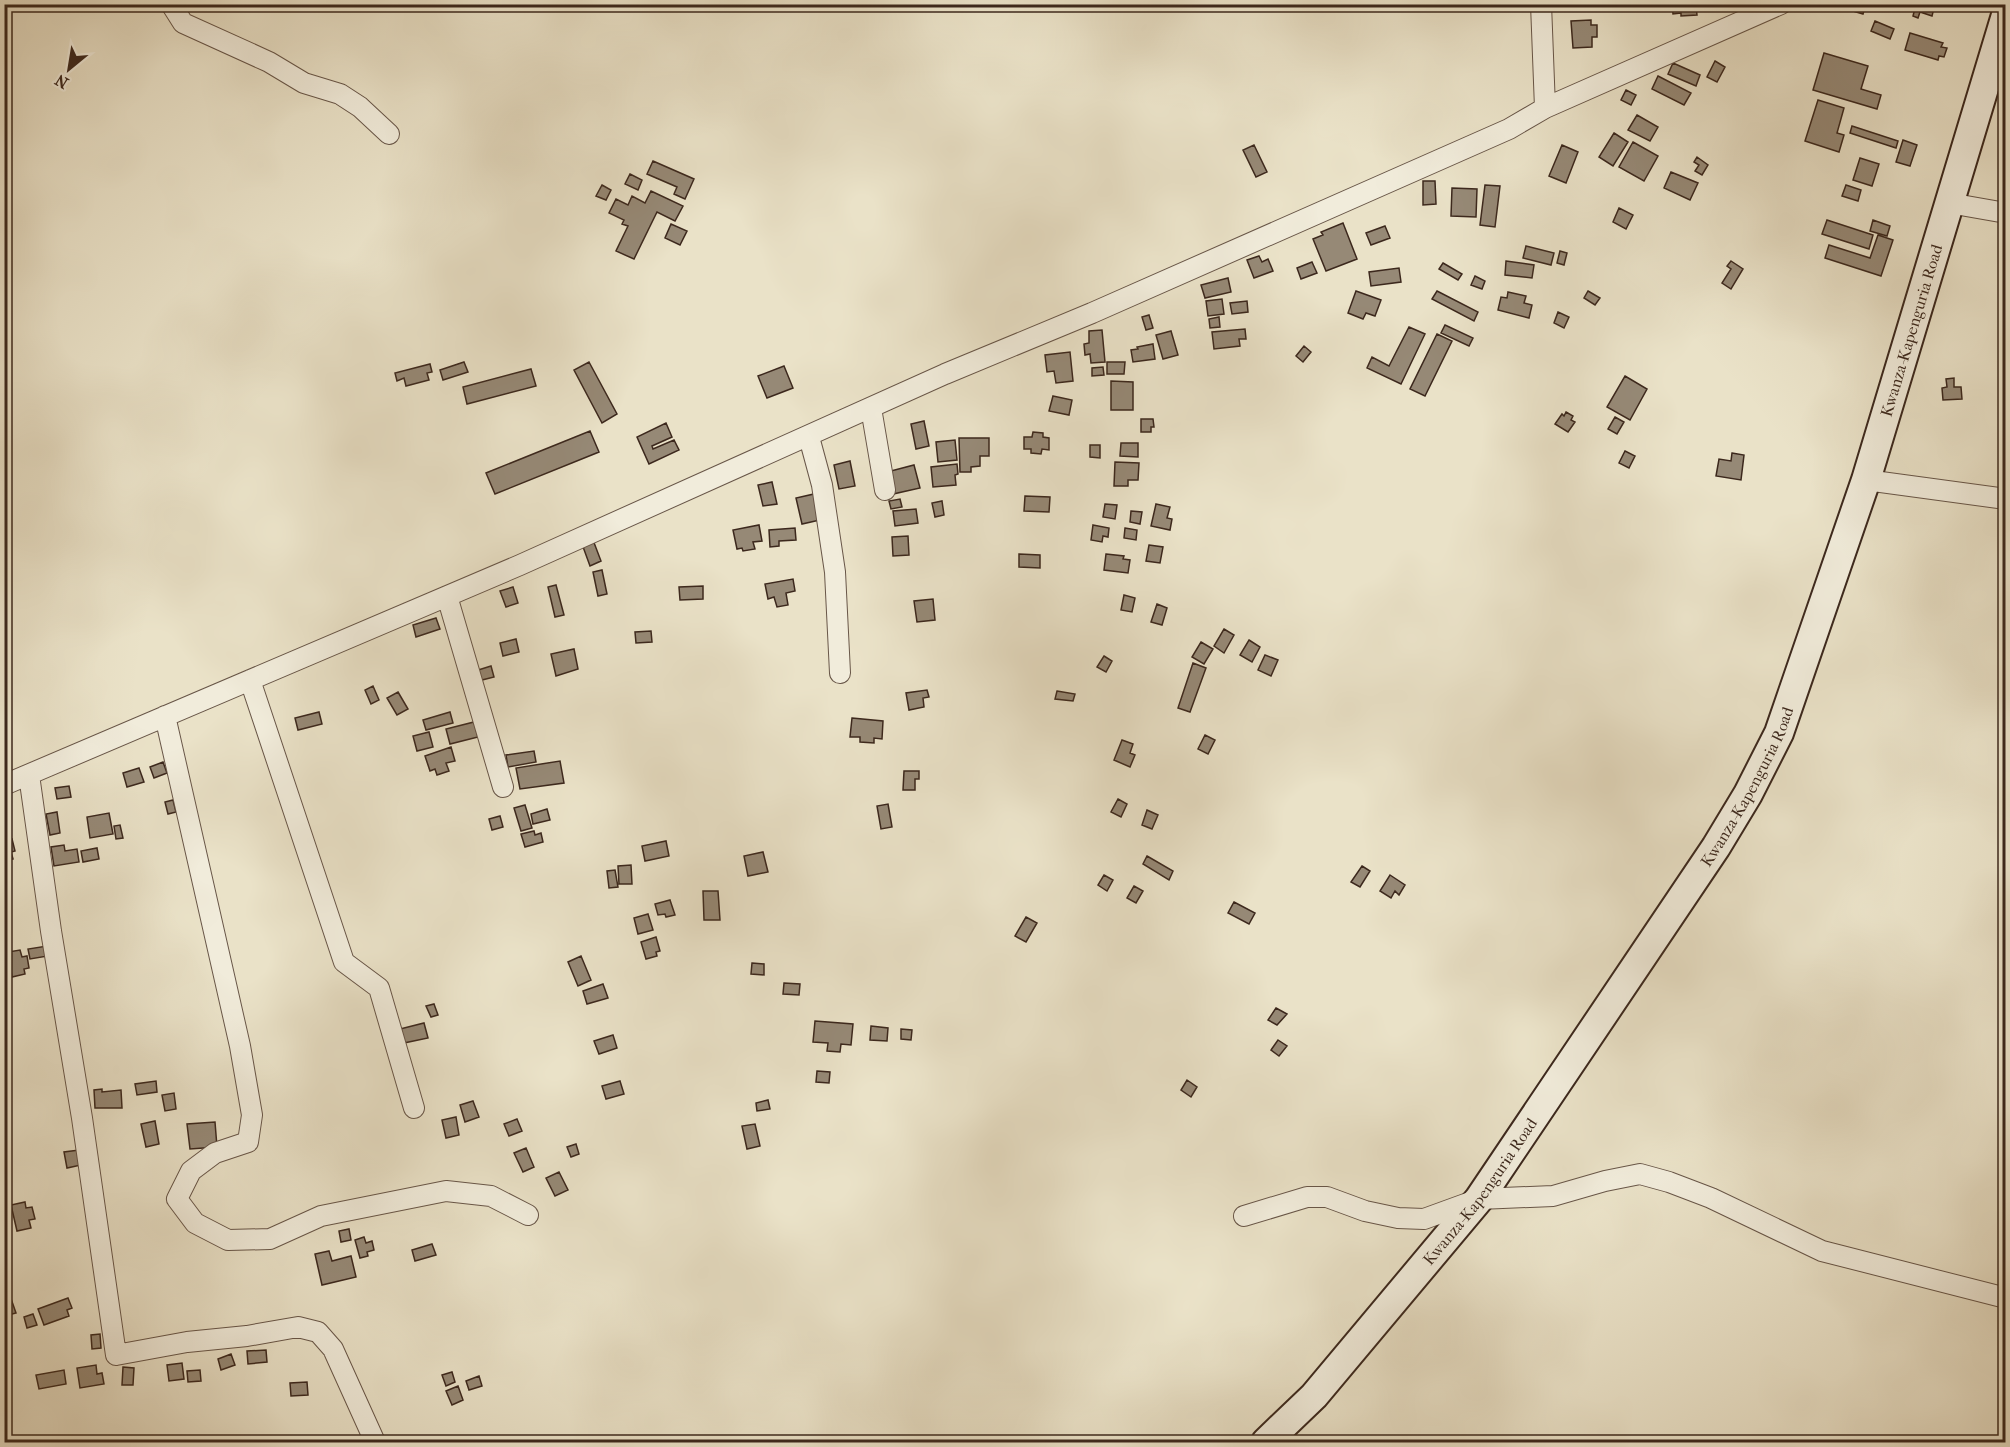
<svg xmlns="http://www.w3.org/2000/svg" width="2010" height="1447" font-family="'IM FELL French Canon',serif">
<rect width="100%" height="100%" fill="#eae2c8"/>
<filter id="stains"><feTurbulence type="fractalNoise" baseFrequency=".00333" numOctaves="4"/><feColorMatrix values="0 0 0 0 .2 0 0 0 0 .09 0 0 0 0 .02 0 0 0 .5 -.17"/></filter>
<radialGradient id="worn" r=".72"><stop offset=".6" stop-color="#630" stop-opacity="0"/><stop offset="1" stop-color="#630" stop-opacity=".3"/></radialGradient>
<path fill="#968976" stroke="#3c281d" stroke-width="1.5" d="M1672 4H1702V6H1696L1697 15 1681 16V13L1673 14Z
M1844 4H1866L1863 14 1843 8Z
M1916 4H1935L1932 16 1920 12 1918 18 1913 16Z
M1591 20V25H1597V37H1592V47L1573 48 1571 21Z
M1875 21 1894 29 1890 39 1871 31Z
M1910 33 1943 43 1941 47 1947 48 1944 57 1939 56 1938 60 1905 50Z
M1824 53 1868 66 1861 89 1881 95 1877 109 1813 90Z
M1715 61 1725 67 1717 82 1707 77Z
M1673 63 1700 75 1696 86 1668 74Z
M1658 76 1691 93 1684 105 1652 89Z
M1626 90 1636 95 1631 105 1621 100Z
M1818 100 1844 108 1837 133 1844 135 1839 152 1805 141Z
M1637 115 1658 127 1650 141 1628 130Z
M1852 126 1898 141 1896 148 1850 133Z
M1614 133 1628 142 1613 166 1599 157Z
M1903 140 1917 145 1910 166 1896 162Z
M1633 142 1658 156 1644 181 1619 167Z
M1254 145 1267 172 1256 177 1243 150Z
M1562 145 1578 152 1566 183 1549 176Z
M1697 157 1708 165 1702 175 1695 171 1699 165 1694 162Z
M1860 158 1879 164 1872 186 1853 180Z
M653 161 694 179 685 199 674 194 677 187 647 174Z
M1671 172 1698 183 1690 200 1664 188Z
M630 174 642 180 638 190 625 184Z
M1423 181H1435L1436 204 1423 205Z
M602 185 611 190 606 200 596 196Z
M1485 185 1500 186 1495 227 1480 225Z
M1846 185 1861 190 1858 201 1842 196Z
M1452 188 1477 189 1476 217 1451 216Z
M651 191 683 206 675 221 657 212 634 259 616 251 628 226 622 224 624 220 609 213 616 199 628 205 632 196 645 203Z
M1619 208 1633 215 1626 229 1613 222Z
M1827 220 1873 235 1869 249 1822 234Z
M1873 220 1890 226 1887 236 1870 231Z
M1343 223 1357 259 1326 271 1313 239 1323 235 1321 232Z
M671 224 687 231 680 245 665 238Z
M1385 226 1390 238 1371 245 1366 233Z
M1878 235 1893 240 1881 276 1825 258 1829 245 1870 258Z
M1526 246 1554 253 1551 265 1523 258Z
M1560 251 1567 253 1564 265 1557 263Z
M1259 256 1262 262 1268 259 1273 271 1254 278 1247 260Z
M1506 261 1534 265 1532 278 1505 275Z
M1731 261 1743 269 1731 289 1722 283 1731 269 1727 266Z
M1312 262 1317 273 1301 279 1297 268Z
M1443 263 1462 274 1458 280 1439 269Z
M1399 268 1401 282 1371 286 1369 272Z
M1475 276 1485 281 1482 289 1471 285Z
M1228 278 1231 292 1205 298 1201 285Z
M1356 291 1381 300 1375 316 1366 313 1363 319 1348 313Z
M1437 291 1478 312 1474 321 1432 299Z
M1588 291 1600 298 1595 305 1584 298Z
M1508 292 1526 296 1524 303 1532 305 1529 318 1498 310 1501 297 1507 298Z
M1222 299 1224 314 1208 316 1206 301Z
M1247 301 1248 312 1232 314 1230 303Z
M1558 312 1569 317 1564 328 1554 323Z
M1149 315 1153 328 1146 330 1142 317Z
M1219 317 1220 327 1210 328 1209 319Z
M1445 325 1473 338 1469 346 1441 333Z
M1409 327 1425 334 1401 384 1367 368 1372 357 1389 366Z
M1245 329 1246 339H1239L1240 346 1214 349 1212 332Z
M1102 330 1105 362 1091 363 1090 354 1085 355 1084 344 1089 343V331Z
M1171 331 1178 355 1163 359 1156 335Z
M1437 334 1452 341 1425 396 1410 389Z
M1153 344 1155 359 1133 362 1131 350 1138 349 1137 347Z
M1304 346 1311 352 1303 362 1296 356Z
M1070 352 1073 381 1056 383 1054 371 1047 372 1045 355Z
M464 362 468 372 443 380 440 370Z
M589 362 617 414 602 423 574 370Z
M1107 362H1125L1124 374H1107Z
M430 364 432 372 427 373 429 380 406 386 404 378 397 381 395 373Z
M784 366 793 388 767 398 758 376Z
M1103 367 1104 375 1092 376V368Z
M531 369 536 386 467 404 463 387Z
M1625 376 1647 389 1630 420 1607 407Z
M1954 378V387H1961L1962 399 1943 400 1942 388 1947 387 1946 379Z
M1111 381 1133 382V410H1111Z
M1053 396 1072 400 1069 415 1049 411Z
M1566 412 1573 416 1571 420 1575 422 1568 432 1555 424 1562 414 1564 416Z
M1615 417 1624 422 1617 434 1608 429Z
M1141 419H1153L1154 427H1151V432H1141Z
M924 421 929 446 916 449 911 424Z
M666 423 672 437 652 446 653 449 674 440 679 450 649 464 637 437Z
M590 431 599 452 495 494 486 473Z
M1033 432 1043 433V437L1049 438V450L1042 449 1041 454 1031 453V449H1024V437H1032Z
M959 438H989V456H980V466L971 467V472H960Z
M955 440 957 460 938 462 936 442Z
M1121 443H1138V457L1120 456Z
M1090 445H1100V458L1090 457Z
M1625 451 1635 456 1629 468 1619 463Z
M1732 453 1744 455 1741 480 1716 476 1719 459 1731 461Z
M850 461 855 486 839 489 834 465Z
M1115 462 1139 463 1138 480H1128V486H1114Z
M957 464 958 474 955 475 956 485 933 487 931 467Z
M914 465 920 488 893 494 887 472Z
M772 482 777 504 763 506 758 485Z
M814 494 820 520 802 524 796 498Z
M1025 496 1050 497 1049 512 1024 511Z
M900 499 902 507 891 509 889 501Z
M942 501 944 515 935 517 932 503Z
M1105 504 1117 505 1115 519 1103 517Z
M1156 504 1170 507 1167 518 1172 519 1170 530 1151 526Z
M916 509 918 523 895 526 893 511Z
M1131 511 1142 512 1140 524 1130 522Z
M759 525 762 541 753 542 755 549 743 551 742 548 737 549 733 530Z
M1093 525 1109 528 1108 537 1103 536 1102 542 1091 540Z
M795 528 796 540 779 541V546L770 547 769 530Z
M1125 528 1137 530 1136 540 1124 538Z
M908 536 909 555 893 556 892 537Z
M593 540 601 561 590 566 582 544Z
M1149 545 1163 547 1160 563 1146 561Z
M1019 554 1040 555V568L1019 567Z
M1106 554 1124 556 1123 559 1130 560 1128 573 1104 570Z
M602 570 607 594 598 596 593 572Z
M793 579 795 591 786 593 788 605 777 607 774 597 768 599 765 584Z
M556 585 564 615 555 617 548 587Z
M703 586V599L680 600 679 587Z
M513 587 518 603 506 607 500 591Z
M1124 595 1135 598 1132 612 1121 610Z
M933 599 935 620 917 622 914 601Z
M1157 604 1167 608 1162 625 1151 622Z
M436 618 440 629 416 637 413 625Z
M1224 629 1234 635 1224 653 1214 646Z
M651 631 652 642 636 643 635 632Z
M516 639 519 652 503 656 500 643Z
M1249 640 1260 647 1252 662 1240 655Z
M1201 642 1213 649 1204 664 1192 657Z
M574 649 578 669 556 676 551 654Z
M1265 655 1278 660 1271 676 1258 670Z
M1104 656 1112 661 1106 672 1097 667Z
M1193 663 1206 668 1190 712 1178 708Z
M491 666 494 677 478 681 475 671Z
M373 686 379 700 371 704 365 690Z
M927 690 929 697 923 698 924 707 909 710 906 693Z
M1057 691 1075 694 1073 701 1055 699Z
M398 692 408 709 397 715 387 698Z
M319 712 322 724 298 730 295 718Z
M450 712 453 723 426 730 423 720Z
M852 718 883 721 882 739 874 738V743L860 742V737H850Z
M474 722 478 737 450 744 446 729Z
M429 732 433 747 417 751 413 736Z
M1205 735 1215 740 1208 754 1198 749Z
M1122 740 1133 744 1130 753 1135 755 1130 767 1114 760Z
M451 747 455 761 446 763 449 771 437 775 435 769 430 771 425 756Z
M534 751 536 762 508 767 506 755Z
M560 761 564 783 520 789 516 768Z
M163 762 167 773 154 778 150 767Z
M139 768 144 782 127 787 123 773Z
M904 771H919V779H915V790H903Z
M69 786 71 797 57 799 55 788Z
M1118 799 1127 804 1121 817 1111 812Z
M173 800 176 812 168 814 165 802Z
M888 804 892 827 881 829 877 806Z
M525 805 532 828 521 831 514 808Z
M547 809 550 820 533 824 531 814Z
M1147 810 1158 815 1152 829 1142 825Z
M57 812 60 833 50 835 46 814Z
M109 813 113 834 90 838 87 817Z
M500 816 503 827 492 830 489 819Z
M120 825 123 838 116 839 114 826Z
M534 831 535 835 541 833 543 842 525 847 521 834Z
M6 837 7 840 12 839 15 851 11 852 13 859 4 861V838Z
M666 841 669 856 645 861 642 846Z
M64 845 65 851 77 849 79 862 54 866 51 847Z
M97 848 99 859 83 862 81 851Z
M763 852 768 872 748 876 744 856Z
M1147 856 1173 871 1169 880 1143 864Z
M631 865 632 884H619L618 866Z
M1362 866 1370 871 1360 887 1351 882Z
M615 870 618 887 609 888 607 871Z
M1104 875 1113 880 1107 891 1098 885Z
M1390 875 1405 885 1399 895 1395 891 1391 898 1380 891Z
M1134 886 1143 891 1136 903 1127 898Z
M703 891H718L720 920H704Z
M670 900 675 915 666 917 665 914 658 915 655 904Z
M1234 902 1255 913 1249 924 1228 913Z
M648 914 653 930 638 934 634 918Z
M1026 917 1037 923 1026 942 1015 936Z
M656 937 660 951 656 952 657 956 646 959 641 942Z
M47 946 48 956 30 959 28 949Z
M20 950 22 957 27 956 29 968 24 969 25 974 12 977 8 952Z
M581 956 591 980 578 986 568 962Z
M752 963 764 964V975L751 974Z
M784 983 800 984 799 995 783 994Z
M603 984 608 998 587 1004 583 991Z
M434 1004 438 1015 431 1017 426 1006Z
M1276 1008 1287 1014 1277 1025 1268 1020Z
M815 1021 853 1024 851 1045 841 1044 840 1052 827 1051 828 1043 813 1042Z
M424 1023 428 1038 399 1044 396 1030Z
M871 1026 888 1028 887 1041 870 1040Z
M901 1029 912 1030 911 1040 901 1039Z
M613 1035 617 1048 599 1054 594 1041Z
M1278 1040 1287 1046 1279 1056 1271 1050Z
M817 1071 830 1072 829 1083 816 1082Z
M1187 1080 1197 1087 1191 1097 1181 1090Z
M156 1081 157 1092 137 1095 135 1084Z
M620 1081 624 1094 606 1099 602 1086Z
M102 1089V1092L121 1090 122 1108H95L94 1090Z
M174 1093 176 1109 165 1111 162 1095Z
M768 1100 770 1109 757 1111 756 1103Z
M473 1101 479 1117 465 1122 460 1105Z
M456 1117 459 1135 446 1138 442 1120Z
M517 1119 522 1131 509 1136 504 1124Z
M155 1121 159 1144 146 1147 141 1124Z
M215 1122 217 1147 190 1149 187 1124Z
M755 1124 760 1146 747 1149 742 1126Z
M576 1144 579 1154 571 1157 567 1147Z
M526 1148 534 1167 523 1172 514 1153Z
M79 1150 81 1165 67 1168 64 1152Z
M559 1172 568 1190 555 1196 546 1178Z
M25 1202 26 1208 32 1207 35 1219 29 1220 31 1228 17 1231 11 1205Z
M349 1229 351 1240 341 1242 339 1231Z
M364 1237 366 1243 372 1241 374 1250 367 1252 368 1256 360 1258 355 1240Z
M432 1244 436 1255 415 1261 412 1250Z
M329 1251 332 1261 351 1256 356 1277 322 1285 315 1254Z
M9 1293 16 1313 4 1316V1295Z
M68 1298 72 1308 67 1310 69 1316 44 1325 38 1309Z
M33 1314 37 1325 27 1328 24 1317Z
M100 1334 101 1348 92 1349 91 1335Z
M266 1350 267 1362 248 1364 247 1351Z
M231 1354 235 1365 221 1370 218 1359Z
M182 1363 184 1379 169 1381 167 1365Z
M96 1365 97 1374 102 1373 104 1384 80 1388 77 1368Z
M123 1367 134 1368 133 1385H122Z
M64 1370 66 1384 39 1389 36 1375Z
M200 1370 201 1381 188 1382 187 1371Z
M452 1372 455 1382 446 1386 442 1375Z
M479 1376 482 1386 469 1390 466 1381Z
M307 1382 308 1395 291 1396 290 1383Z
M458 1386 463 1400 452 1405 446 1391Z"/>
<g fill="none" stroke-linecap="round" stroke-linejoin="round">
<g stroke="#685648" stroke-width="22">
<path id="street" d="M171 4 183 23 269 62 304 83 340 94 360 107 389 134
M1541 4 1545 108
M1949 203 2006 213
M871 408 885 490
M809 437 822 485 835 572 840 673
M1866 480 2006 499
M447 596 503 787
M250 680 344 962 379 988 414 1108
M165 716 240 1046 252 1115 248 1142 215 1153 191 1171 177 1199 195 1223 228 1240 270 1239 321 1216 446 1191 491 1196 528 1215
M29 775 51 931 82 1118 116 1355 187 1342 247 1336 298 1327 318 1332 333 1349 375 1442
M4 785 520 565 945 374 1092 313 1509 129 1545 108 1781 4
M1244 1216 1307 1197H1327L1365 1211 1398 1218 1424 1219 1479 1199 1553 1196 1605 1181 1640 1174 1669 1182 1711 1198 1822 1251 2006 1298"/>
</g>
<g stroke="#3c281d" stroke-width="32">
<g id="secondary">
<path id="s1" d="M1266 1442 1314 1396 1479 1199 1716 847 1748 794 1779 733 1866 480 2006 15"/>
</g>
</g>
<use href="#street" stroke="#f1ecdb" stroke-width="20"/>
<use href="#secondary" stroke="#f1ecdb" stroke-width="28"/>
</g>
<g text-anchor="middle" stroke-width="4.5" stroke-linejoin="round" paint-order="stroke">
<g font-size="16" fill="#3c281d" stroke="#f1ecdb">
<text dy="6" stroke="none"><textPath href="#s1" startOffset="1302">Kwanza-Kapenguria Road</textPath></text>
<text dy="6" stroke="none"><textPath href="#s1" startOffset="816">Kwanza-Kapenguria Road</textPath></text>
<text dy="6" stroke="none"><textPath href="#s1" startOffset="330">Kwanza-Kapenguria Road</textPath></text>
</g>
</g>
<rect width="2010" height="1447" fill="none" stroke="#eae2c8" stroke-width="24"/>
<rect x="6" y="6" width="1998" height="1435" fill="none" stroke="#3c281d" stroke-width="3"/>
<rect x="12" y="12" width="1986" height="1423" fill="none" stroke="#3c281d" stroke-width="1.5"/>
<g transform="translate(69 69) rotate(210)" stroke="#f1ecdb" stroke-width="4.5" paint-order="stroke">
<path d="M0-4.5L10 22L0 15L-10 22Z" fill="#3c281d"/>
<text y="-9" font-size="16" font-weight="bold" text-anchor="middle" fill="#3c281d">N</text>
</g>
<rect width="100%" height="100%" filter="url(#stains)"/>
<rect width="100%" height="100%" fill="url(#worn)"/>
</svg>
